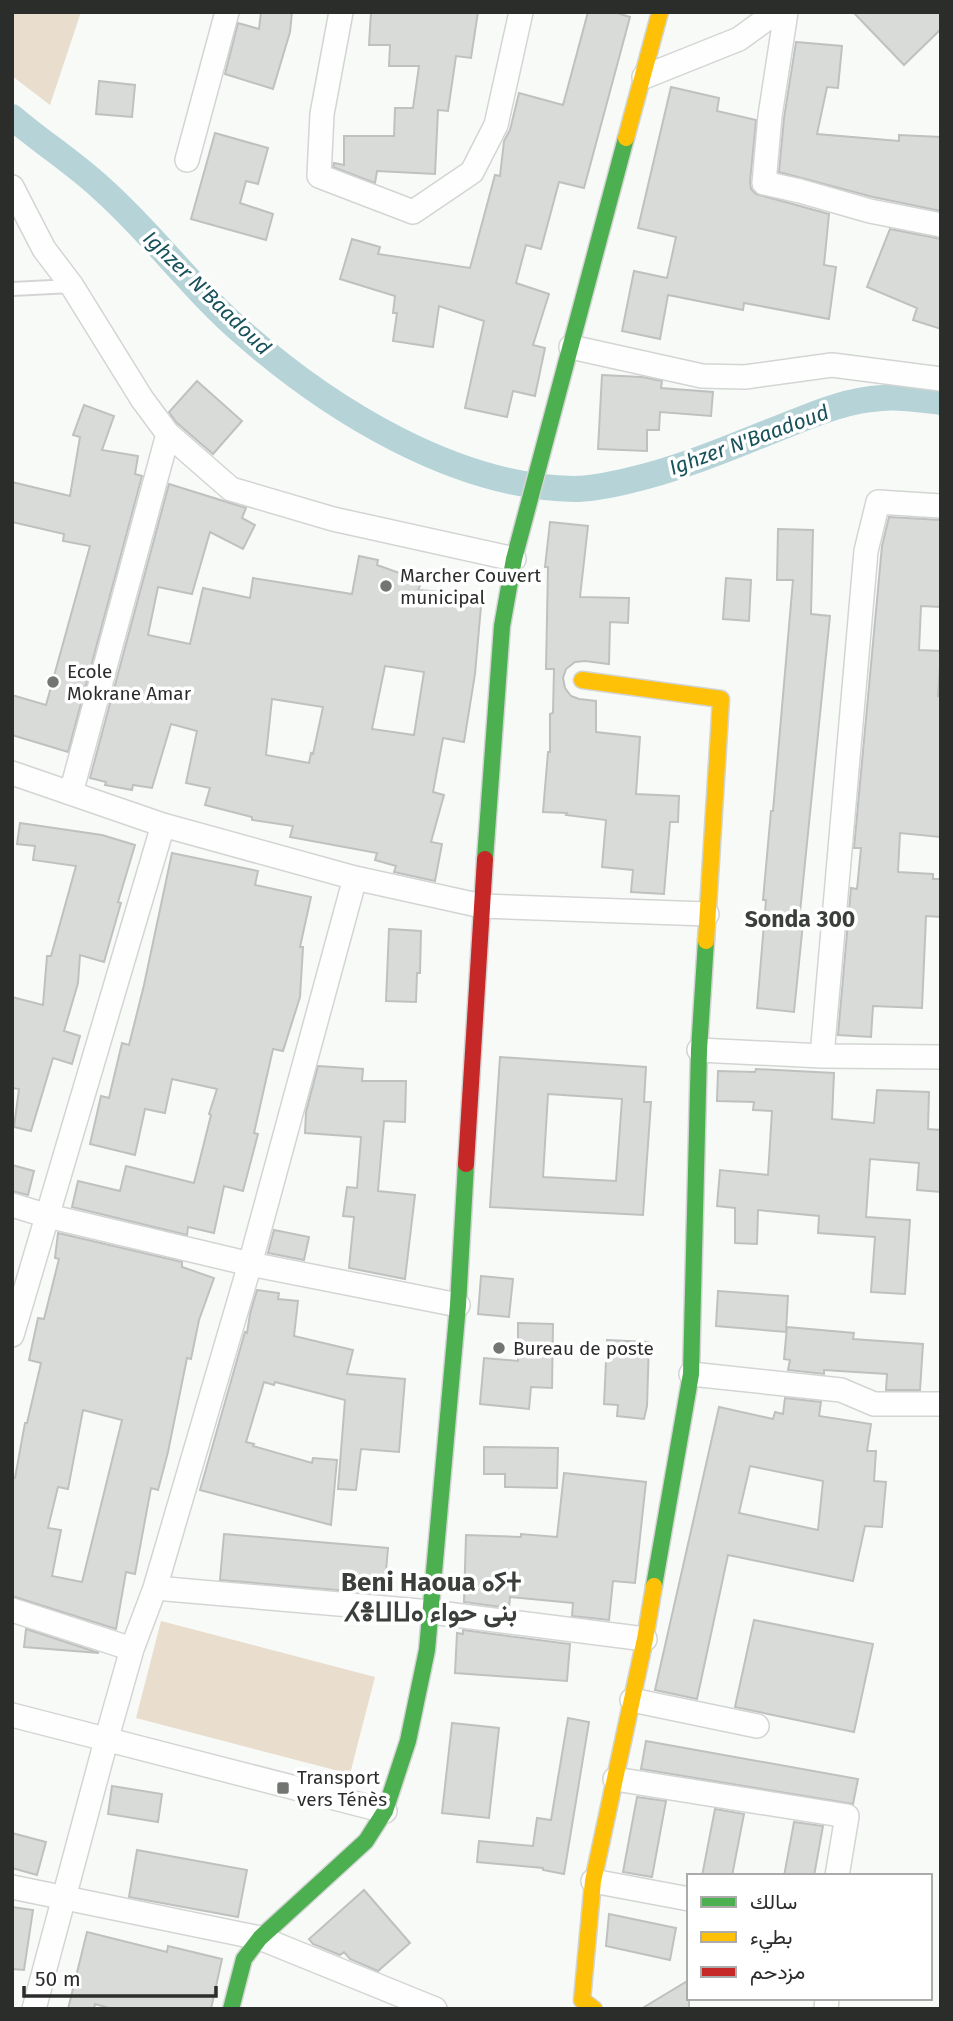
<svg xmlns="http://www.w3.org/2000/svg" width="953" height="2021" font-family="'Fira Sans',Vazirmatn,'Noto Sans Tifinagh',sans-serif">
<rect width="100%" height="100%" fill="#f8faf8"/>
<path fill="#e9dece" d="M12 12H81L50 105 12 76Z
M161 1621 375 1677 350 1774 136 1718Z"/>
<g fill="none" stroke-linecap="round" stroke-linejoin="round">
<path stroke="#b6d4d8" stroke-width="26" d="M12 117C41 142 73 162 101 188 152 233 192 289 244 334 331 410 455 487 574 489 591 489 610 485 627 481 676 470 722 451 769 432 806 418 842 400 882 398 901 396 921 400 941 402"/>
</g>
<path fill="#d9dbd9" stroke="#bfc1c0" stroke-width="2" fill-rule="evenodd" d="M261 12H292L290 32 273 89 225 74 238 23 259 29Z
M371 12H478L471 58 456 56 448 111 438 110 435 174 377 171 375 183 333 167 334 163 344 165V136H394L395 108H413L419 66H389L390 45H369Z
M588 12H614L630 17 584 188 559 182 541 249 526 245 516 283 549 294 533 345 545 348 535 396 513 391 507 417 465 408 484 321 439 306 433 347 393 341 397 313H393L395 296 340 279 352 239 380 247 378 254 470 268 495 175 500 176 504 141 510 130 519 93 563 105Z
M853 12H941V29L904 65Z
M796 42 842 46 838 88 827 87 817 134 899 141V135L941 137V211L873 197 779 172 784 118Z
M99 81 135 85 132 117 96 114Z
M671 87 719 98 717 111 756 120 750 182 751 189 756 194 829 214 824 265 836 267 829 319 744 303 743 310 668 295 660 339 622 331 634 271 667 278 676 237 638 228Z
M215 133 268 148 258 184 246 181 240 203 273 214 266 240 191 219Z
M890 229 941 239V329L913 320 917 308 867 287Z
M602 375 642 377 662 381 661 388 713 392 711 416 660 412 659 430H647V451L598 449Z
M197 381 242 421 213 454 176 422 169 412Z
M84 405 114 416 102 450 138 456 135 474 142 476 68 752 12 735V695L46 705 90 546 63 541 64 534 12 522V482L70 496 80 437 73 435Z
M169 484 246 508 242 518 255 525 243 549 210 532 192 594 158 587 148 635 190 644 203 588 250 598 253 578 352 594 359 556 378 560 377 565 422 581 418 590 482 595 475 674 464 742 443 738 433 792 444 795 431 842 442 844 435 881 394 872 396 866 375 860 377 853 290 837 293 826 252 820V817L205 805 210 788 186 783 197 731 171 724 152 788 133 785 132 790 105 785 106 782 90 778ZM385 666 424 672 414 735 372 729ZM272 699 323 707 313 754 311 753 309 763 266 755Z
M889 517 941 520V607L921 606 919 650 941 651 938 696 941 697 940 837 900 833 898 872 933 874V879H941V917L926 916 922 1008 873 1006 871 1037 838 1035 851 888 857 889 861 848H854L882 546Z
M550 522 588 526 580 597 629 598 628 623 610 622 609 664 585 661 575 662 566 669 563 678 565 688 571 696 579 699 596 701V732L640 737 636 794 679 796 678 822H670L664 894 631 892 633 870 602 867 606 820 566 815 567 813 543 812 548 752H550V714L553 713 554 669H546L548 567H545Z
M778 529 813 530 811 614 830 616 799 922 803 923 794 1012 757 1008 766 900H763L771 811H773L793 580H777Z
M726 578 751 580 749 621 723 619Z
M20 823 102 835 135 845 118 902 121 903 104 962 80 955 78 983 64 1031 80 1036 72 1064 53 1058 31 1131 14 1127 19 1089 12 1088V997L43 1005 47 956H51L76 866 33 860 35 846 17 844Z
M172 853 258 871 255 885 311 897 300 947H303L300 997 283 1051 273 1049 254 1133 258 1134 243 1191 224 1186 214 1233 188 1227 187 1235 72 1207 78 1181 120 1191 126 1166 194 1183 211 1115 209 1114 217 1089 172 1079 165 1113 145 1109 135 1155 90 1144 101 1096 109 1098 122 1043 129 1045 144 985Z
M389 929 421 931 420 973H417L416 1002 386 1001Z
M500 1057 646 1067 644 1102H651L643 1215 490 1207ZM548 1094 622 1099 616 1181 543 1177Z
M318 1066 363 1069 362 1081H406L405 1122 384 1121 378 1191 415 1195 405 1279 349 1268 354 1217 343 1216 347 1187 357 1188 361 1137 305 1133 306 1112Z
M756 1069 834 1073 832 1119 874 1123 877 1090 929 1092 928 1129 941 1130V1192L917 1190 919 1163 870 1159 866 1217 910 1220 905 1294 871 1292 875 1237 818 1233 819 1216 758 1210 757 1244 735 1243V1208L717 1206 720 1170 768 1175 772 1111 753 1110 754 1102 717 1101 718 1071 755 1072Z
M12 1165 34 1171 28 1195 12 1191Z
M274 1230 309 1237 304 1260 268 1253Z
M58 1233 182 1262V1267L214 1278 199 1320 191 1359 187 1358 168 1452 158 1490 151 1488 135 1574 126 1572 116 1629 12 1596V1478H15L25 1423H27L41 1363 29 1360 38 1318 44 1319 59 1259 55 1258ZM83 1410 122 1420 82 1582 52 1576 61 1530 48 1528 58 1487 68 1489Z
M481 1276 513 1279 509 1317 478 1314Z
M257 1290 279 1293 278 1299 298 1301 294 1336 353 1350 347 1374 405 1379 399 1452 361 1449 356 1490 338 1489 345 1400 275 1382 274 1385 264 1382 246 1442 254 1444 253 1446 312 1463 313 1458 337 1460 331 1525 200 1490 245 1332 247 1333 250 1314Z
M718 1291 788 1296 786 1332 716 1326Z
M518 1323 553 1324 552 1388 531 1387 529 1409 480 1404 484 1358 518 1361Z
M787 1327 854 1333 853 1339 923 1344 920 1390H886L887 1374 824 1370V1374L788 1370 790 1360 784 1359Z
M607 1340 649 1342 647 1406 644 1419 617 1416 618 1405 604 1404Z
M785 1398 821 1402 819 1416 871 1424 867 1451H876L874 1481 886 1482 882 1527 865 1526 853 1581 728 1555 697 1699 655 1690 719 1407 773 1419 775 1412 783 1414ZM750 1466 823 1481 818 1530 739 1513Z
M484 1447 558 1448 557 1488 505 1487V1474H484Z
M564 1473 646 1482 635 1583 613 1581 609 1620 572 1616 573 1603 510 1597 509 1608 464 1602 466 1535 521 1537V1534L557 1537Z
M224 1534 388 1548 384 1594 220 1580Z
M754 1620 873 1644 854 1732 735 1707Z
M26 1629 99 1653 24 1647Z
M463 1630 570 1644 567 1681 455 1673 457 1633 463 1634Z
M568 1718 589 1722 564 1874 543 1870V1868L477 1862 479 1841 533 1846 537 1818 551 1820Z
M452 1723 499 1728 489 1818 442 1813Z
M646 1741 858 1779 853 1804 641 1769Z
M112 1786 162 1794 158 1822 108 1814Z
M637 1797 666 1801 652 1877 623 1872Z
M715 1809 744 1814 732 1876H702Z
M794 1822 823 1826 814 1876H784Z
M12 1833 46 1842 37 1875 12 1868Z
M137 1850 247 1870 238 1917 129 1897Z
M364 1890 410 1943 378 1971 350 1959 344 1952 340 1955 313 1944 309 1939Z
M12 1907 33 1910 24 1970 12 1969Z
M609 1914 676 1928 670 1960 606 1946Z
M87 1932 167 1952 168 1946 222 1959 211 2009H112L95 2004 94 2009H68Z
M689 1980V2009H641Z"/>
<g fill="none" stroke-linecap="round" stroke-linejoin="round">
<g stroke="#d3d5d3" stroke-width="16">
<path id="lane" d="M12 289 72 286"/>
</g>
<g stroke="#d3d5d3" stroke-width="26">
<path id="street" d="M341 12 322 114 319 176 413 212 472 172 496 125 521 12
M786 12 770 116 764 183 800 191 870 211 941 225
M644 77 739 39 776 12
M187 160 227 12
M12 187 44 249 72 286 142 399 168 434
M571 347 702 376 745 377 832 365 941 379
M12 773 163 825 355 878 482 906 707 914
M71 793 168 434 231 489 333 519 514 559
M699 1050 822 1056 941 1057
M822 1056 866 551 878 502 941 506
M12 1205 48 1216 250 1264 458 1305
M12 1335 163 825
M691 1374 841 1390 874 1404H941
M155 1588 431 1612 645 1639
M12 1610 132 1649
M632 1700 757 1726
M12 1715 385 1811
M615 1779 847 1816 837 1876
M593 1881 689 1899
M12 1887 260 1938 435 2009
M34 2009 106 1741 132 1649 155 1588 250 1264 355 878
M826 2009 827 1998"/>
</g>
<g stroke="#d3d5d3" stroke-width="19">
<path id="fast" d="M485 859 502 626 514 559 626 138
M654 1586 691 1374 699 1050 706 941
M231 2009 244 1959 260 1938 366 1841 385 1811 408 1741 427 1650 458 1305 466 1164"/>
</g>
<g stroke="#d3d5d3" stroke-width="19">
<path id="slow" d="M626 138 660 12
M582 680 721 699 706 941
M594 2009 582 2000 593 1881 645 1639 654 1586"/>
</g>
<g stroke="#d3d5d3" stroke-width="19">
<path id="jam" d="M466 1164 485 859"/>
</g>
<use href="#lane" stroke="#fefefe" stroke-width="12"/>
<use href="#street" stroke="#fefefe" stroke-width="23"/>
<use href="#fast" stroke="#4caf50" stroke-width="16"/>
<use href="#slow" stroke="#ffc107" stroke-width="16"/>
<use href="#jam" stroke="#c62828" stroke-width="16"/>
</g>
<g fill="#737573" stroke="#fff" stroke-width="2.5">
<circle cx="386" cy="586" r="7"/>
<circle cx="53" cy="682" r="7"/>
<circle cx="499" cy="1348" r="7"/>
<rect x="276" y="1781" width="14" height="14" rx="3.5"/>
</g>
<g text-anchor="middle" stroke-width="7" stroke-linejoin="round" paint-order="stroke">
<g font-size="19" fill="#2b2d2b" stroke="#fff" text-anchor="start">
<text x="400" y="582">Marcher Couvert<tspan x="400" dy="22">municipal</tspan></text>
<text x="67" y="678">Ecole<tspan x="67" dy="22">Mokrane Amar</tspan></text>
<text x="513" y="1355">Bureau de poste</text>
<text x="297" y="1784">Transport<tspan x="297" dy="22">vers Ténès</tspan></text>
</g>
<g font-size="21" font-style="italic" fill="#17525a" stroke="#fff">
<text transform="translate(207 293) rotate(44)" y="7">Ighzer N'Baadoud</text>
<text transform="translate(749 440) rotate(-20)" y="7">Ighzer N'Baadoud</text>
</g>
<g font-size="23" font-weight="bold" fill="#3b3f3b" stroke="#fff">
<text x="800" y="927">Sonda 300</text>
</g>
<g font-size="26" font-weight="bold" fill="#3b3f3b" stroke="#fff">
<text x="431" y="1591">Beni Haoua ⴰⵢⵜ<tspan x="431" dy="30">ⵃⴻⵡⵡⴰ بنى حواء</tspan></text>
</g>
</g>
<rect width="953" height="2021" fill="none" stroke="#2b2d2b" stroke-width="28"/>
<rect x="687" y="1874" width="245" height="126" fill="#ffffff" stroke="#aaabaa" stroke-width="2"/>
<rect x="701" y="1897" width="35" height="10" fill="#4caf50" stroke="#aaabaa" stroke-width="2"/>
<text x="750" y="1909" font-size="21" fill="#2b2d2b">سالك</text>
<rect x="701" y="1932" width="35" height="10" fill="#ffc107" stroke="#aaabaa" stroke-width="2"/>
<text x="750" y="1944" font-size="21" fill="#2b2d2b">بطيء</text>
<rect x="701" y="1967" width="35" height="10" fill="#c62828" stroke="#aaabaa" stroke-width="2"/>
<text x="750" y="1979" font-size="21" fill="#2b2d2b">مزدحم</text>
<path d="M24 1986v10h192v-10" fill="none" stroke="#2b2d2b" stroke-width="3.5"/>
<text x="35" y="1986" font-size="21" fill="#2b2d2b" stroke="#ffffff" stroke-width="5" paint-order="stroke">50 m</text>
</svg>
